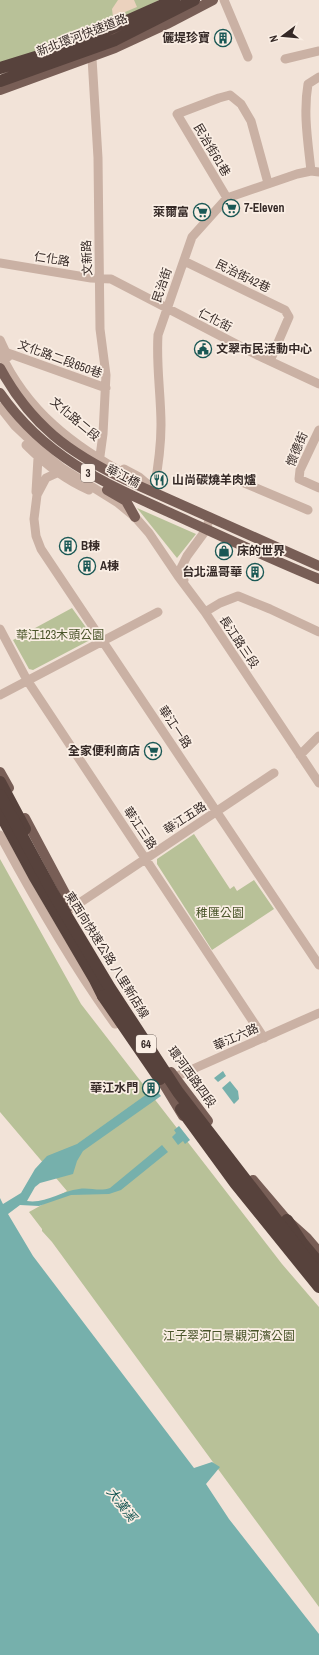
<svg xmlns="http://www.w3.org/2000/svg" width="319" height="1655" font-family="'Archivo Narrow','Noto Sans TC',sans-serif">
<rect width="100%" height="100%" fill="#f2e3d8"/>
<path fill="#b8c198" d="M0 0H159C109 27 54 48 0 64Z
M137 508 196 534 177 558Z
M72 608 90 633V640L33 670 29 669 13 640Z
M194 834 230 889 234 886 237 891 254 880 274 909 212 950 157 864V859Z
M0 859 81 1004 282 1264 319 1307V1607L52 1242 42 1231V1229L29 1212 67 1191 0 1112Z"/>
<path fill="#ebd2be" d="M118 0H134L137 7 113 17 112 9Z"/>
<path fill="#76b0ac" d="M223 1071 226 1076 218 1082 214 1078Z
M230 1081 238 1091 239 1099 234 1104 222 1088Z
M154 1089H155L161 1096 83 1151 77 1161 73 1174 40 1183 35 1187 27 1201C45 1204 61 1191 79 1189 89 1187 100 1192 110 1188L162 1145 168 1152 121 1190 109 1194 71 1195 39 1206 20 1205 8 1214 33 1256 194 1468 212 1462 220 1467 206 1484 229 1519 319 1634V1655H0V1198L3 1204 21 1193 35 1169 47 1156 77 1144Z
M179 1126 190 1140 185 1144 183 1141 178 1145 172 1137 176 1133 174 1130Z"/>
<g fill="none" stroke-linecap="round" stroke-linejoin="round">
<path stroke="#cab1a4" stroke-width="9" d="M224 0 248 57
M92 58 98 158 100 329 106 375 103 434 100 456
M285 59 319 51
M311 171C308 142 303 113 308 84L319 77
M227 198 177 114 219 98 230 95 241 104 251 121 268 183
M184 261 285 310 289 317 270 361
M0 263 91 278 111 279 259 356 319 384
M0 340 8 357
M0 352C27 411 73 446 129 476
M5 352 106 388
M0 407 15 426 47 456 62 468 118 503 135 517 149 533 178 576 205 612 319 783
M319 430 300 470 299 479 319 488
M26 445C44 463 66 480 89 490
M124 469 139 477 152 488
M59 472 46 478 37 495 34 519 36 536 41 549 319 965
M242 482 308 510
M147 486 154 490C158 468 161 447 161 425 161 395 156 365 158 335L192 237 227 198 297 174 311 171 319 172
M36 492 38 458
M184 580 180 571 181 568 187 556 206 530 210 517
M205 612 220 603 238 596 270 609 319 632
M0 629 27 680 264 1038
M0 695 158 612
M300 755 319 736
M0 835C35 900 72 965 115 1024
M69 910 274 773
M170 1081 175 1077 319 1013"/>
<path stroke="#785e56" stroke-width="10" d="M98 41 132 24
M0 90 115 48 167 24 213 0
M0 368C31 425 69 453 126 480L319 566
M0 393C49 463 114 487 188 521 232 541 275 561 319 579
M107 490 126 501 135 517
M0 772 9 788
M25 818 66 895 68 907
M171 1072 208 1121
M157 1073 183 1116
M253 1180 287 1220 307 1238 319 1252"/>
<path stroke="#57423c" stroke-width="12" d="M0 68 71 46 174 0
M0 81 115 40 194 0
M0 782 25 829
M0 813 34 876 95 980 103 996
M287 1220 302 1243 319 1263"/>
<path stroke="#57423c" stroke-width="12" d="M0 795 53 893 110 988 178 1092 319 1275
M103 996 160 1079
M181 1109 235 1183 319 1287"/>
</g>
<defs>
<g id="building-ring" transform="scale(0.9)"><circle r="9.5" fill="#faeee4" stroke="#1a5855" stroke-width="1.5"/><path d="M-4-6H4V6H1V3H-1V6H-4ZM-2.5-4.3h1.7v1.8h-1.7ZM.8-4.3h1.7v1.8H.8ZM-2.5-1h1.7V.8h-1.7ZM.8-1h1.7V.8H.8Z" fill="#1a5855"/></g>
<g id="supermarket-ring" transform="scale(0.9)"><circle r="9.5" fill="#faeee4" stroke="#1a5855" stroke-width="1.5"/><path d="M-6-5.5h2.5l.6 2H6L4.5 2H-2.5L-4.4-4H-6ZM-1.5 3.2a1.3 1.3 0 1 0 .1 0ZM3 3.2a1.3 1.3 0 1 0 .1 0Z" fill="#1a5855"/></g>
<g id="civic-ring" transform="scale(0.9)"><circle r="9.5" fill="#faeee4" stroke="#1a5855" stroke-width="1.5"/><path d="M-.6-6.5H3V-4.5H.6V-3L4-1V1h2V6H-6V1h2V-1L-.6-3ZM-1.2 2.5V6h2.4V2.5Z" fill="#1a5855"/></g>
<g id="restaurant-ring" transform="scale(0.9)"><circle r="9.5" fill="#faeee4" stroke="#1a5855" stroke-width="1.5"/><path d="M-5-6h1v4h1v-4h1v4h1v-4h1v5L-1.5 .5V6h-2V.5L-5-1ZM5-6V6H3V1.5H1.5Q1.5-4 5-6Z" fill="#1a5855"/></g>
<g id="shop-ring" transform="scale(0.9)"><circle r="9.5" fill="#faeee4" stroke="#1a5855" stroke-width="1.5"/><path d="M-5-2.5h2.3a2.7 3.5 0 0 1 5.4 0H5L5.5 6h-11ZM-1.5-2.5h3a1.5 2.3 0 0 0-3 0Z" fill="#1a5855"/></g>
</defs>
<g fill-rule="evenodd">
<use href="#building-ring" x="223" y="38"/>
<use href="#supermarket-ring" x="231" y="208"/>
<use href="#supermarket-ring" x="202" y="212"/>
<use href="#civic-ring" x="203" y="349"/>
<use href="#restaurant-ring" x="159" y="480"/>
<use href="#building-ring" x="68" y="546"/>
<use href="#shop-ring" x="224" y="551"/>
<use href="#building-ring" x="87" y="566"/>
<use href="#building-ring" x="255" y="572"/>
<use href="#supermarket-ring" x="153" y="751"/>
<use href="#building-ring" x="151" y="1088"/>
</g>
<g text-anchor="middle" stroke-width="3.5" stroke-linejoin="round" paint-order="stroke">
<g fill="#faeee4" stroke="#70645f" stroke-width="1">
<rect x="81" y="464" width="14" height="18" rx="3"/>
<rect x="136" y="1035" width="20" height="18" rx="3"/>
</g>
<g font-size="11" font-weight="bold" fill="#352926">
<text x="88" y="477">3</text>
<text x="146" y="1048">64</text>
</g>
<g font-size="12" fill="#352926" stroke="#faeee4">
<text transform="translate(82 35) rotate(-21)" y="4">新北環河快速道路</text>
<text transform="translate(212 150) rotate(59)" y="4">民治街61巷</text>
<text transform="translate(87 258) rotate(-92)" y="4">文新路</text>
<text transform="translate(52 259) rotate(9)" y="4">仁化路</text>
<text transform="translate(243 276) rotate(26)" y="4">民治街42巷</text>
<text transform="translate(162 285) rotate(-71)" y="4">民治街</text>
<text transform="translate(215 320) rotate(27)" y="4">仁化街</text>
<text transform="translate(60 359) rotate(20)" y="4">文化路二段650巷</text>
<text transform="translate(75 419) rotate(40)" y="4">文化路二段</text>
<text transform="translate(297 449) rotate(-67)" y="4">懷德街</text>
<text transform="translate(123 476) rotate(27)" y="4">華江橋</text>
<text transform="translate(239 642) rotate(56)" y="4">長江路三段</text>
<text transform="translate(175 727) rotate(56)" y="4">華江一路</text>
<text transform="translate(185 818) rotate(-33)" y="4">華江五路</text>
<text transform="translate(140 828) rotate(56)" y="4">華江三路</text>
<text transform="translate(107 955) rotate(58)" y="4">東西向快速公路 八里新店線</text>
<text transform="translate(236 1037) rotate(-24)" y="4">華江六路</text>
<text transform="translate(192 1077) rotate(54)" y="4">環河西路四段</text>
</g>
<g font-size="12" font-weight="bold" fill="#352926" stroke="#faeee4" text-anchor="start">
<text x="210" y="42" text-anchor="end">儷堤珍寶</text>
<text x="244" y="212">7-Eleven</text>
<text x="189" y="216" text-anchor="end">萊爾富</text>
<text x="216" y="353">文翠市民活動中心</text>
<text x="172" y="484">山尚碳燒羊肉爐</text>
<text x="81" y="550">B棟</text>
<text x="237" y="555">床的世界</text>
<text x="100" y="570">A棟</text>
<text x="242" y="576" text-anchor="end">台北溫哥華</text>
<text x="140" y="755" text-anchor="end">全家便利商店</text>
<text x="138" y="1092" text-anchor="end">華江水門</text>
</g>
<g font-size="12" fill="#495429" stroke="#faeee4">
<text x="60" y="639">華江123木頭公園</text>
<text x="220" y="917">稚匯公園</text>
<text x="229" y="1340">江子翠河口景觀河濱公園</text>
</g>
<g font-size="13" font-style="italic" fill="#1a5855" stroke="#faeee4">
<text transform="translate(122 1504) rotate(52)" y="5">大漢溪</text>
</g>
</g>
<g transform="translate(283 36) rotate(254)" stroke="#faeee4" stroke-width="3" paint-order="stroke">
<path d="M0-3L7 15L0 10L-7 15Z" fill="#352926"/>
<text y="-6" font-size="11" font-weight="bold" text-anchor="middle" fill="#352926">N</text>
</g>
</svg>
